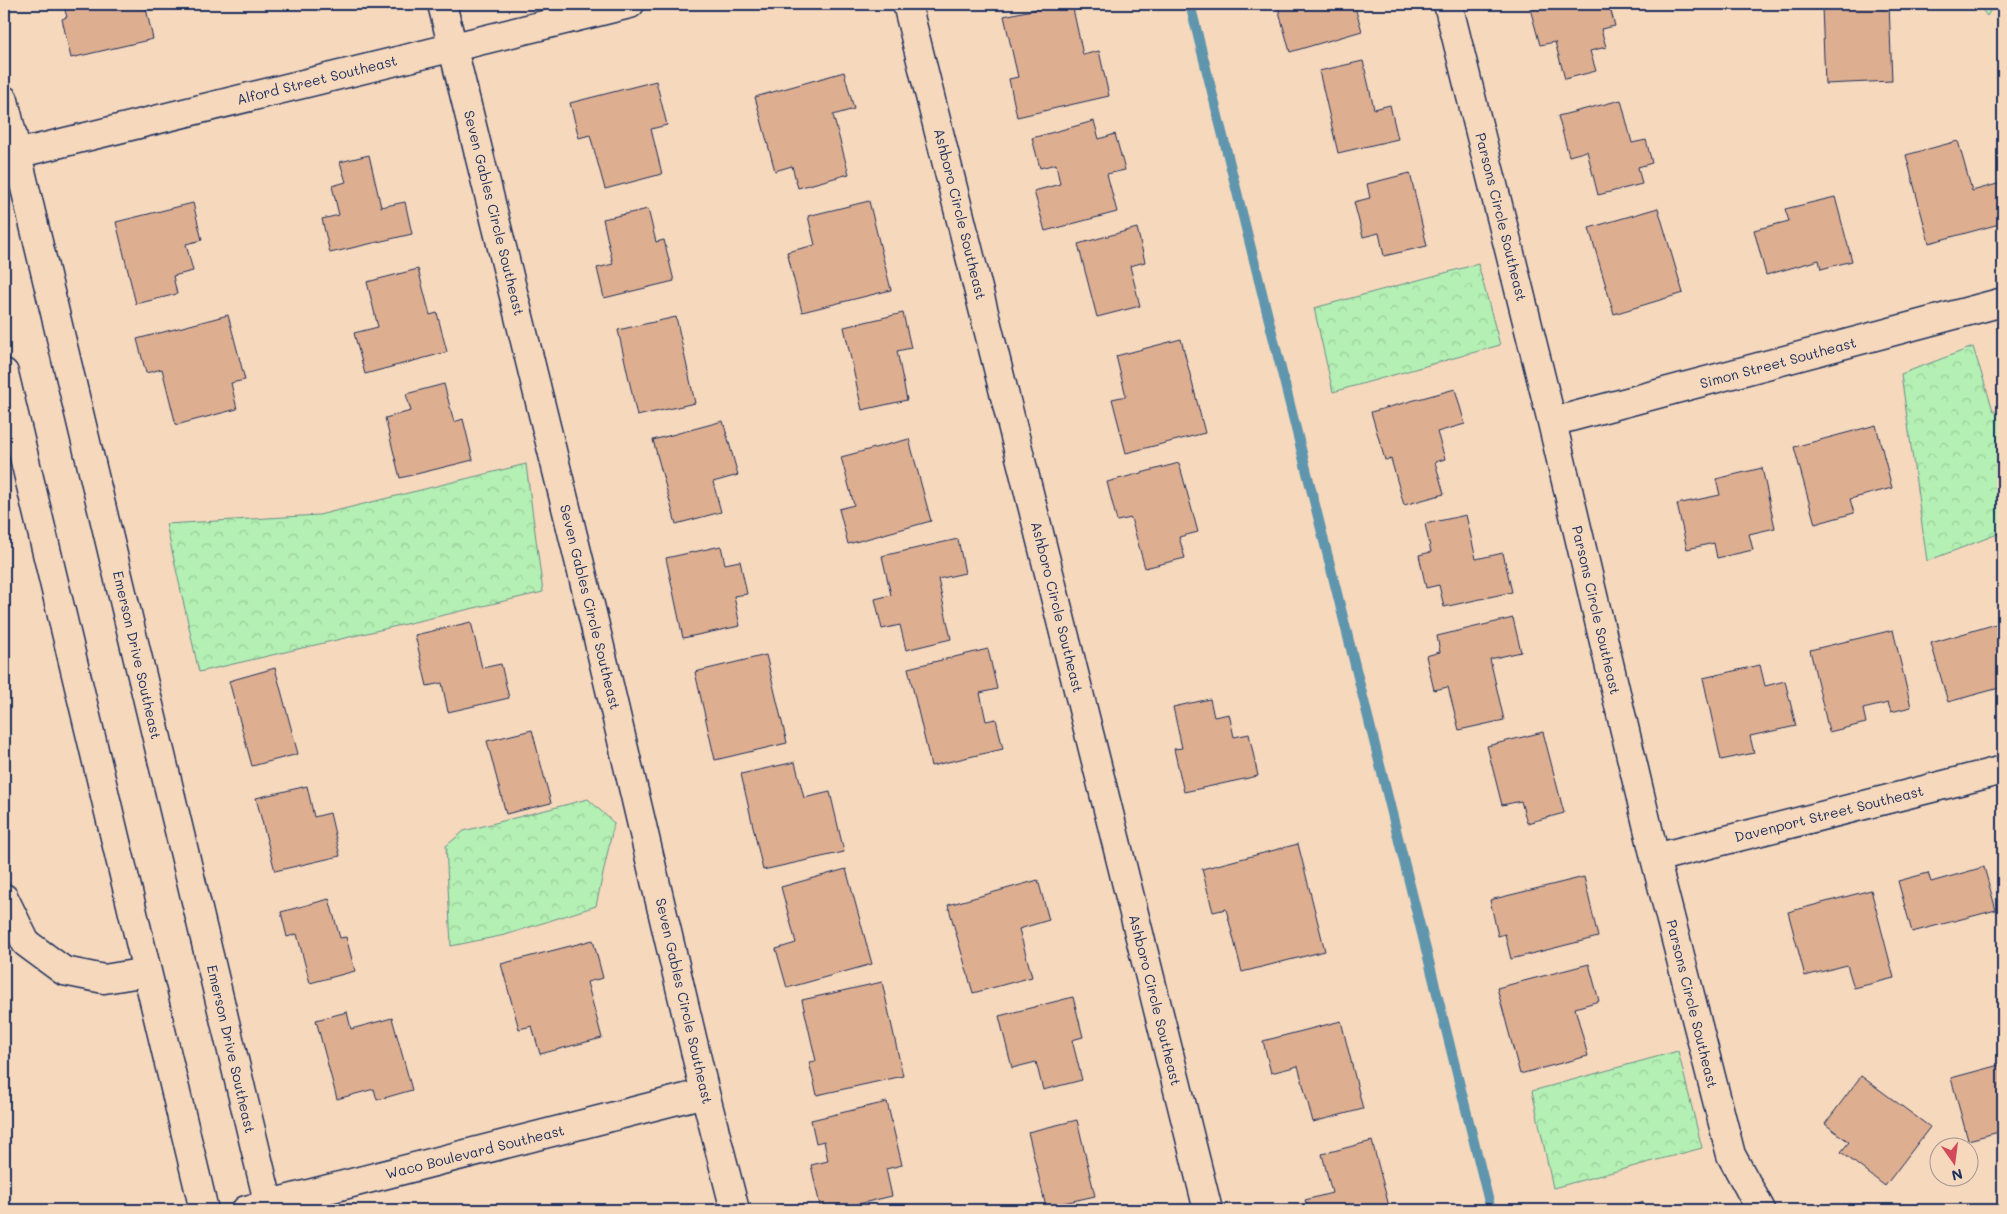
<svg xmlns="http://www.w3.org/2000/svg" width="2007" height="1214" font-family="Mali,sans-serif">
<defs>
<pattern id="forest-crowns" width="20" height="18" patternUnits="userSpaceOnUse" patternTransform="scale(1.25)"><rect width="20" height="18" fill="#b4efb3"/><path d="M2 6a3 3 0 1 1 6 0M12 15a3 3 0 1 1 6 0" fill="none" stroke="#9acd9c"/></pattern>
</defs>
<rect width="100%" height="100%" fill="#f6d8bc"/>
<filter id="ink" filterUnits="userSpaceOnUse"><feTurbulence type="fractalNoise" baseFrequency=".02" numOctaves="2"/><feDisplacementMap in="SourceGraphic" scale="10" xChannelSelector="R" yChannelSelector="G"/><feConvolveMatrix kernelMatrix="1 2 1 2 8 2 1 2 1" color-interpolation-filters="sRGB"/></filter>
<g filter="url(#ink)">
<path fill="url(#forest-crowns)" stroke="#688f88" d="M1978 4H1994L1987 16Z
M1478 264 1500 345 1333 392 1314 308Z
M1973 347 1993 410 2003 417V532L1927 561 1901 374Z
M526 464 543 592 199 672 166 524 319 515Z
M588 799 614 823 596 906 505 935 451 946 446 846 464 831Z
M1678 1051 1702 1148 1553 1188 1532 1091Z"/>
<g fill="none" stroke-linecap="round" stroke-linejoin="round">
<path stroke="#5e96ae" stroke-width="10" d="M1190 4 1491 1210"/>
</g>
<path fill="#deae90" stroke="#1b2f5e" d="M63 4H145L153 39 71 58 62 19 67 17Z
M1059 4H1072L1083 55 1099 51 1109 96 1017 117 1009 79 1018 77 1004 16Z
M1277 4H1354L1362 31 1290 52Z
M1535 4H1609L1615 26 1601 29 1606 47 1590 51 1596 71 1565 79 1555 42 1540 45 1529 5Z
M1889 4 1892 81 1825 84 1822 7Z
M1363 61 1374 109 1390 105 1398 139 1338 153 1319 71Z
M844 72 854 109 833 115 849 174 798 188 792 166 775 171 755 97Z
M656 81 667 125 651 129 662 174 605 189 590 135 579 138 570 103Z
M1621 100 1632 143 1646 140 1652 163 1638 167 1642 184 1598 195 1587 151 1569 156 1558 116Z
M1094 121 1099 139 1115 134 1125 170 1107 174 1117 212 1045 231 1034 191 1060 184 1056 164 1040 168 1032 138Z
M1958 141 1972 191 2001 183 2003 192V223L1929 243 1906 155Z
M369 155 381 207 405 202 412 234 330 253 322 219 339 215 332 186 346 182 340 162Z
M1410 173 1427 246 1384 256 1379 233 1363 237 1354 202 1370 198 1367 184Z
M1835 197 1852 261 1821 269 1819 260 1766 275 1754 230 1789 221 1785 209Z
M869 201 891 290 802 312 787 252 815 245 808 216Z
M193 203 202 240 186 244 193 271 173 276 177 294 136 304 116 222Z
M1658 208 1683 293 1614 314 1589 228Z
M648 209 656 242 664 240 674 281 604 298 597 268 613 264 603 219Z
M1137 228 1145 262 1130 266 1140 306 1097 317 1078 244Z
M418 269 430 315 437 313 447 352 365 374 354 333 378 327 367 282Z
M903 313 911 348 897 351 907 400 862 410 844 327Z
M228 315 245 380 231 383 237 409 176 425 162 369 146 373 137 339Z
M676 317 695 403 637 416 618 330Z
M1181 339 1205 433 1126 453 1112 399 1126 396 1116 356Z
M444 384 454 422 463 419 473 460 400 478 385 418 411 411 406 394Z
M1455 389 1465 424 1437 432 1445 459 1435 462 1444 494 1404 505 1391 459 1385 460 1371 412Z
M723 421 738 475 713 482 721 512 676 524 653 440Z
M1876 425 1892 488 1850 499 1854 513 1815 524 1794 447Z
M909 439 931 521 848 544 839 509 854 505 841 457Z
M1179 463 1198 532 1179 537 1185 558 1145 568 1131 518 1117 521 1107 482Z
M1762 468 1775 528 1749 534 1753 550 1717 558 1714 543 1687 549 1677 504 1720 495 1716 479Z
M1466 515 1476 559 1503 553 1512 592 1444 607 1439 585 1426 588 1419 555 1431 552 1425 524Z
M958 539 965 573 938 579 951 639 906 650 900 625 882 629 875 599 891 595 882 556Z
M721 546 725 564 740 561 747 594 734 596 740 626 683 638 666 558Z
M1513 618 1521 652 1490 659 1504 720 1459 730 1448 687 1434 690 1426 656 1440 652 1437 636Z
M471 622 482 668 501 664 509 698 448 712 442 683 427 686 415 635Z
M2003 622V666L1998 667 2003 687 1948 702 1931 643Z
M1893 630 1911 707 1891 712 1888 703 1863 709 1866 723 1829 732 1810 650Z
M988 649 997 689 980 693 986 721 996 719 1003 749 931 766 908 668Z
M766 655 787 743 715 760 695 672Z
M1760 665 1765 686 1785 681 1796 726 1750 736 1754 753 1721 760 1703 678Z
M275 668 298 754 252 766 229 681Z
M1210 699 1214 717 1229 714 1234 737 1249 734 1258 776 1184 792 1174 749 1182 748 1173 707Z
M532 730 551 803 506 814 487 741Z
M1543 732 1564 813 1527 823 1521 801 1502 805 1487 746Z
M795 762 804 798 830 792 844 852 763 870 741 774Z
M307 786 314 817 330 813 340 856 275 871 256 798Z
M1298 844 1325 951 1242 972 1226 909 1213 912 1202 869Z
M1984 867 1996 910 1912 932 1898 881 1928 873 1931 882Z
M846 869 872 964 787 988 776 949 796 943 781 887Z
M1584 877 1598 937 1511 959 1505 934 1498 936 1490 900Z
M1038 880 1049 920 1019 929 1032 977 973 993 948 905Z
M1871 890 1894 978 1854 988 1847 965 1805 976 1788 912Z
M329 899 340 938 346 937 355 971 310 983 297 934 287 937 281 912Z
M593 940 603 978 587 982 602 1038 540 1054 532 1026 519 1029 501 964Z
M1589 964 1599 1001 1575 1008 1588 1056 1520 1074 1497 988Z
M882 982 903 1076 817 1095 809 1062 816 1061 802 1000Z
M1073 997 1083 1037 1072 1040 1082 1080 1043 1090 1036 1062 1012 1068 999 1016Z
M347 1012 351 1029 392 1018 412 1090 377 1100 374 1089 337 1099 316 1020Z
M1341 1021 1363 1109 1313 1122 1298 1066 1271 1073 1263 1041Z
M2003 1064V1131L1968 1140 1951 1078Z
M1861 1076 1930 1127 1885 1186 1841 1152 1849 1142 1825 1124Z
M887 1102 902 1165 886 1169 892 1196 833 1210H821L811 1165 828 1161 824 1141 816 1143 811 1120Z
M1077 1120 1095 1196 1046 1207 1028 1132Z
M1372 1141 1390 1210H1308L1305 1200 1332 1193 1322 1154Z
M1643 1202 1648 1210H1627Z"/>
<g fill="none" stroke-linecap="round" stroke-linejoin="round">
<g stroke="#1b2f5e" stroke-width="31">
<path id="minor" d="M442 4 592 613 705 1093 735 1210
M907 4 1208 1210
M1448 4 1552 422 1655 858 1731 1155 1761 1210
M4 100 270 1210
M4 157 630 4
M4 373 204 1210
M1552 422 2003 302
M1655 858 2003 770
M4 898 26 943 64 971 104 979 147 972
M246 1210 705 1093"/>
</g>
<use href="#minor" stroke="#f6d8bc" stroke-width="28"/>
</g>
</g>
<g text-anchor="middle" stroke-width="4.5" stroke-linejoin="round" paint-order="stroke">
<g font-size="14" fill="#1b2f5e" stroke="#f6d8bc">
<text transform="translate(317 80) rotate(-14)" y="5">Alford Street Southeast</text>
<text transform="translate(494 213) rotate(76)" y="5">Seven Gables Circle Southeast</text>
<text transform="translate(960 214) rotate(76)" y="5">Ashboro Circle Southeast</text>
<text transform="translate(1501 217) rotate(76)" y="5">Parsons Circle Southeast</text>
<text transform="translate(1778 363) rotate(-15)" y="5">Simon Street Southeast</text>
<text transform="translate(590 607) rotate(76)" y="5">Seven Gables Circle Southeast</text>
<text transform="translate(1057 607) rotate(76)" y="5">Ashboro Circle Southeast</text>
<text transform="translate(1596 610) rotate(77)" y="5">Parsons Circle Southeast</text>
<text transform="translate(137 655) rotate(77)" y="5">Emerson Drive Southeast</text>
<text transform="translate(1829 814) rotate(-14)" y="5">Davenport Street Southeast</text>
<text transform="translate(1155 1000) rotate(76)" y="5">Ashboro Circle Southeast</text>
<text transform="translate(684 1001) rotate(77)" y="5">Seven Gables Circle Southeast</text>
<text transform="translate(1692 1004) rotate(76)" y="5">Parsons Circle Southeast</text>
<text transform="translate(231 1049) rotate(77)" y="5">Emerson Drive Southeast</text>
<text transform="translate(475 1152) rotate(-14)" y="5">Waco Boulevard Southeast</text>
</g>
</g>
<rect width="2007" height="1214" fill="none" stroke="#f6d8bc" stroke-width="20"/>
<rect x="10" y="10" width="1987" height="1194" fill="none" stroke="#1b2f5e" stroke-width="2" filter="url(#ink)"/>
<g transform="translate(1954 1162) rotate(166)"><circle r="24" fill="#f6d8bc" stroke="#9e9496"/>
<path d="M0-4L9 19L0 12L-9 19Z" fill="#d1495b"/>
<text y="-8" font-size="14" font-weight="bold" text-anchor="middle" fill="#1b2f5e">N</text>
</g>
</svg>
